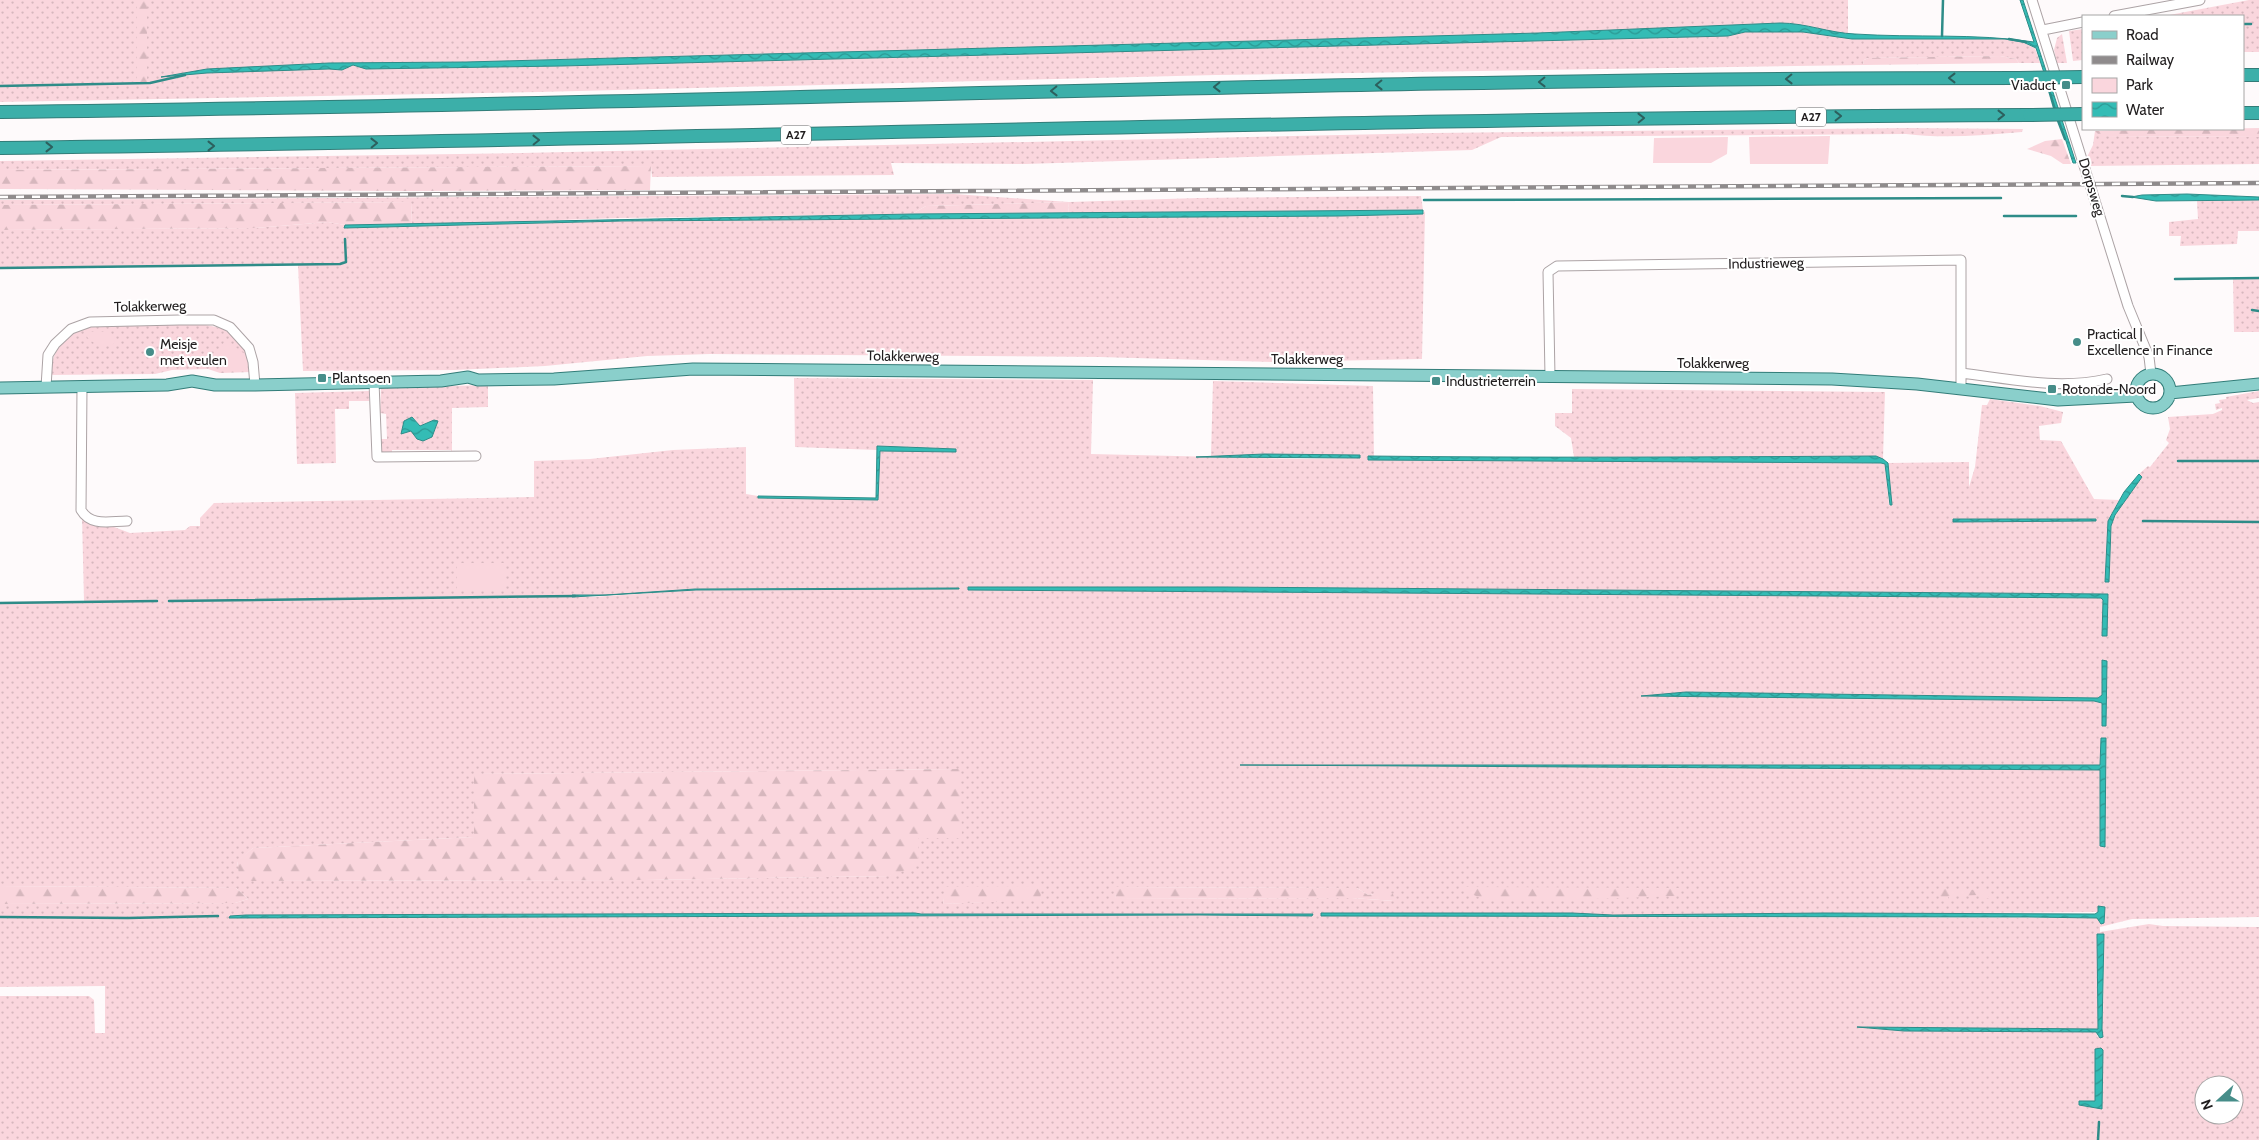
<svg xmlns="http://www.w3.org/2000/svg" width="2259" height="1140" font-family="Cabin,sans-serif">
<defs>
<pattern id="grass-dots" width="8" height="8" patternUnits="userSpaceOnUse" patternTransform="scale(1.25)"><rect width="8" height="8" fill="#fad6dd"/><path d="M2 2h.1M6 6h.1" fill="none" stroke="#d6b7bd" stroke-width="1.8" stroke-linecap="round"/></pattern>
<pattern id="forest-firs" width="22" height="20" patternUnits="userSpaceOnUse" patternTransform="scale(1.25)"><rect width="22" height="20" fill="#fad6dd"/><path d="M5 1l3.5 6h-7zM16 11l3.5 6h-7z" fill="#d6b7bd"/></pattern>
<pattern id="water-waves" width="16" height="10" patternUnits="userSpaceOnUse" patternTransform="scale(1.25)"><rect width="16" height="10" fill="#34bcb5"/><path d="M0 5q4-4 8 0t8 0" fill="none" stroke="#2c9893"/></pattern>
</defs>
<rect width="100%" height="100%" fill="#fefafb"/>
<path fill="url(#grass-dots)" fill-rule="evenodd" d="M0 0H137V83L147 82V0H1848V39H2005L2023 42 2035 48 2040 63H2019L2016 59 2000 56 1868 58 1864 60 1863 65 1216 75 539 92 0 102Z
M2249 0H2259V52H2243V16H2164Z
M2083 29V60L2073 61 2069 31Z
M2062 34 2067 63H2057L2054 50 2057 38Z
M1909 128 2023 129 2022 132C1984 135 1944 139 1906 134L1501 137 1472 150 1025 164 891 163 894 175 652 177 651 166 0 170V161L522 153 1434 133Z
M2095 131 2101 136 2259 137V164L2090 166 2087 157 2093 145Z
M954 194 1069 202 1199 198 1421 196 1423 210 1068 214 1069 202 926 206 912 214 619 218 412 225 411 202 0 205V200Z
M2259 200V231H2238L2237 244 2180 246 2181 236H2169V222L2198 219 2197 201Z
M1425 211 1422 359 1275 362 1100 357 710 354 647 356 545 366 454 370 303 371 298 265 0 267V230L255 228 328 222 345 225 344 228 614 221 1341 216 1423 214Z
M2233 278H2259V332H2234Z
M157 324C190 325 231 317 247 353 250 359 250 366 251 372L220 373 208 369 172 370 155 374 50 375C57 314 111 325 157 324Z
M794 378 1093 380 1091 454 1301 459 1360 458V456H1211L1213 381 1373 386 1374 459 1881 463 1885 464 1889 505H1892L1888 463 1969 462V487L1975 467 1982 405H1987L1990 399 2040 406 2063 412 2061 423 2039 426 2040 440 2061 441 2094 499 2119 500 2108 521 2105 582 2109 581 2111 526 2115 515 2142 477 2139 474 2148 466 2150 467 2169 443 2166 440 2170 429 2168 417 2213 414 2222 410V408L2216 410 2215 404 2220 403 2219 400 2226 399V397L2259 391V398L2247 400 2253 403 2259 402V917L2132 919 2100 927V932L2149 924 2163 926 2259 927V1140H0V996H89L94 1000 95 1033H105V986L0 987V904L235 903 248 899 236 888 0 886V602L84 601 82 515 130 533 185 530 190 526H200V518L214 503 534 497V461L590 459 673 450 746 447V494L758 496V498L878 500 880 451 956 449 878 446 877 450 795 447ZM1953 519H2096V521L1953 522ZM969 587H1223L2107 594V635H2102L2103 600 2101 598 969 590ZM861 588H959L901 590H696L593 597 573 595H606L695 589ZM2102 660 2107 661 2106 726H2102V703L2094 701 1649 696 1686 692 2098 698 2102 696ZM2106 738 2105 846H2100V770L1293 765H2100ZM960 769 918 838 890 876 645 880 241 881 237 862 253 848 474 837V774ZM946 887 1041 899 943 904ZM1117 887 1357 888 1368 895 1374 894 1394 901 1352 898 1115 899ZM2098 912 2097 918 1618 917 1569 915 1322 916 1321 914 1572 913 1613 915ZM915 913 921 914H1313L1312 916 1200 915 230 918 246 915ZM2097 934H2104L2103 1016 2098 1038 2096 1032 1904 1031 1867 1028 2098 1029ZM2204 1085H2234V1115H2204Z
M488 385V407L452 408V453L451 450H392V454L381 452 380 439H387L386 414 380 413 381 388ZM413 418 420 426 434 420 436 427 432 437 415 434 411 431 402 434Z
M1572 389 1885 392 1883 459 1876 456 1574 457 1571 438 1555 426V413H1572Z
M369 391V401H349V409H335L336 463 297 464 295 393Z"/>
<path fill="url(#forest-firs)" d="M137 0H147V83H137Z
M2000 56 2016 59 2019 63 1863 65 1864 60 1868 58Z
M2259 128V137L2100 136 2095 131Z
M2062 139 2071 164H2063L2051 156 2027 149 2045 141Z
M651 166 650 190 412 191 0 189V170Z
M411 202 412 225H345L328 222 255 228 0 230V205Z
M1069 202 1068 214H912L926 206Z
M960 769 962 838H918L919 865 890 876 645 880 240 881 237 861 253 848 474 837V774Z
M0 886 236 888 248 899 235 903 0 904Z
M1042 886 1040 900 943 904 945 887Z
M1116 887 1357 888 1368 895 1374 894 1381 888 1393 894 1395 901 1352 898 1115 899Z
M1461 887 1680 888 1677 896 1591 899H1483L1460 889Z
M1940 889 1983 890 1990 898 1983 899 1978 895 1948 896V901L1936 894Z"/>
<path fill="#fad6dd" d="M1830 136 1828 164H1750L1749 137Z
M1728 137 1727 154 1711 163H1653L1654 138Z
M88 332H108L114 336 115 343C102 350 97 346 87 337Z
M225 339 246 355 248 369H227L219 356Z
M457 563H505V589H457Z"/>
<path fill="url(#water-waves)" stroke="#2e8c88" d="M2020 0H2023L2076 163H2073L2036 48 2023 42 2005 39H1852L1803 32H1745L1728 36 562 66 366 69 353 65 342 70 329 69 207 73 161 77 207 69 329 63 466 62 1254 41 1538 33 1780 23C1806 23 1829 33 1855 34 1915 38 1974 33 2034 42Z
M2187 194 2259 197V200L2156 201 2131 197 2142 195Z
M1423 210V214L1341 216 622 221 344 228 345 225 912 214Z
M412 417 420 426 434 420 438 421 432 437 423 441 417 439 411 431 401 434 404 421Z
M877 446 956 449V452L880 451 878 500 758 498V496L876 498Z
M1264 454 1360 455V458L1196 457Z
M1368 456C1538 458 1706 457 1876 456L1883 459 1888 463 1892 505H1890L1885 464 1881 463 1368 460Z
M2139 474 2142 477 2115 515 2111 526 2109 582H2105L2108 521 2124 492Z
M1953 519H2096V521L1953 522Z
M1223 587 2108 594 2107 636H2102L2103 600 2101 598 968 590V587Z
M959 588V589L696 590 572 597V595H606L695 589Z
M2102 660 2107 661 2106 726H2102V703L2094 701 1641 696 1686 692 2098 698 2102 695Z
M2101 738H2106L2105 847 2100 846V770L1240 765H2100Z
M2098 906 2105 907 2104 923 2101 924 2097 918 2028 917 1321 916V913H1572L1613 915 1825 913 2095 914 2098 912Z
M915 913 921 914H1313L1312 916 1200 915 229 918 230 916 246 915Z
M2097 934H2104L2102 1029 2103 1037 2100 1038 2096 1032 1904 1031 1857 1027 2098 1029Z
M2101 1048 2103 1050 2102 1109 2079 1105V1101H2095V1049Z"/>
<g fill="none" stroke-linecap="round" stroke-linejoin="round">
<path stroke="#2e8c88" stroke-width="2.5" d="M2243 24H2251
M1942 36 1943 0
M2009 39 2026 42
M0 86 150 83 185 75
M2049 90 2055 111
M2057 118 2065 139
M2122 196 2133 197
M1424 200 2001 198
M2004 216H2076
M0 268 340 264 346 262 345 239
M2175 279 2259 278
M2252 310 2259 311
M2178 461H2259
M2143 521 2259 522
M169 601 575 596
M0 603 157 601
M0 917 128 918 218 916
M2098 1140 2099 1122"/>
<g stroke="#aca3a5" stroke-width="11">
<path id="minor" d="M2032 0 2128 306 2149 357 2151 374
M2114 16 2200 0
M2043 30 2083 22
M1962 373C2010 379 2059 390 2107 379
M1550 376 1548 272 1557 266 1961 260V388
M374 382 377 457 476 456
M46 387 48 355 55 344 71 329 90 322 179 320H214L230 327 249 348 253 362 255 385
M82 387 81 510C91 527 110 521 127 521"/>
</g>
<g stroke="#327c78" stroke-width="13">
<path id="major" d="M2136 391a17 17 0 1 1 34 0a17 17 0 1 1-34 0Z
M0 388 167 385 192 381 215 385H255L441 381 468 377 478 380 554 379 693 369 1832 379 1917 384 2058 400 2136 396
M2170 393 2259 384"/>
</g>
<g stroke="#327c78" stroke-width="14">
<path id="highway" d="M2243 75H2259
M0 112C673 105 1345 78 2018 78
M2243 113H2259
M0 148C676 140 1353 118 2029 115"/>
</g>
<use href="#minor" stroke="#fff" stroke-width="9"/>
<use href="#major" stroke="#8acfcb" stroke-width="11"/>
<use href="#highway" stroke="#3cafa9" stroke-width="12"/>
<g stroke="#8f8b8c" stroke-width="4.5">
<path id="rail" d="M0 197 2259 183"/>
</g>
<use href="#rail" stroke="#fff" stroke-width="2.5" stroke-dasharray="8" stroke-linecap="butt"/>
<g stroke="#327c78" stroke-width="14" stroke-linecap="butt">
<path id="highway-bridge" d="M2018 78 2083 77
M2029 115 2083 114"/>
</g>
<use href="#highway-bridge" stroke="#3cafa9" stroke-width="12"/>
</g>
<defs><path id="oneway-chevron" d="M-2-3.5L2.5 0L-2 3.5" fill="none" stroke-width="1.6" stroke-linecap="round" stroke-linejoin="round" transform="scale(1.25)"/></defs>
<g stroke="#2d5f5d">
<use href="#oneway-chevron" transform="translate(1952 78) rotate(180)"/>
<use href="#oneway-chevron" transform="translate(1789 79) rotate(179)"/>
<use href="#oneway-chevron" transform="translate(1542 82) rotate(179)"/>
<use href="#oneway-chevron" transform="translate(1379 85) rotate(179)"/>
<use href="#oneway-chevron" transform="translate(1217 87) rotate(179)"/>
<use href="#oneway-chevron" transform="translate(1054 91) rotate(179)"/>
<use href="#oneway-chevron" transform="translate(2001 115)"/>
<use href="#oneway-chevron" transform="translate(1838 116) rotate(-1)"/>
<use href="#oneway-chevron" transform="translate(1641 118) rotate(-1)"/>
<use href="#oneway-chevron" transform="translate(536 140) rotate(-1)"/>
<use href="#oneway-chevron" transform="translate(374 143) rotate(-1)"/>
<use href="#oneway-chevron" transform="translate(211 146)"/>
<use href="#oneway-chevron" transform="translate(49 147)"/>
</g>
<g fill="#468d89" stroke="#fff" stroke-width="2">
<rect x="2061" y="80" width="10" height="10" rx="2.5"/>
<circle cx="2077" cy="342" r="5"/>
<circle cx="150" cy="352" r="5"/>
<rect x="317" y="373" width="10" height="10" rx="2.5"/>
<rect x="1431" y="376" width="10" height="10" rx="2.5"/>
<rect x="2047" y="384" width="10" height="10" rx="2.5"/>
</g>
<g text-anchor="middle" stroke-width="4" stroke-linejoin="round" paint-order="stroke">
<g fill="#fff" stroke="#636162" stroke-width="1">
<rect x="1796" y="107.5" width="30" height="19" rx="4"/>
<rect x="781" y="125.5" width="30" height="19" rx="4"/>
</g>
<g font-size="12" font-weight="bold" fill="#201d1e">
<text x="1811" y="121">A27</text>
<text x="796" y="139">A27</text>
</g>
<g font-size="14" fill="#201d1e" stroke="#fff" text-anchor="start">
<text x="2056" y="90" text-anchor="end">Viaduct</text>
<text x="2087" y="339">Practical |<tspan x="2087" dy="16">Excellence in Finance</tspan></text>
<text x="160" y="349">Meisje<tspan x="160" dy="16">met veulen</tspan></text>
<text x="332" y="383">Plantsoen</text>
<text x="1446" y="386">Industrieterrein</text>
<text x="2062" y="394">Rotonde-Noord</text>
</g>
<g font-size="14" fill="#201d1e" stroke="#fff">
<text transform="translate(2092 187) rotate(73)" y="5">Dorpsweg</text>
<text transform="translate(1766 263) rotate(-1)" y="5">Industrieweg</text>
<text transform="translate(150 306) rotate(-1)" y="5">Tolakkerweg</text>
<text transform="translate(903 356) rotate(1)" y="5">Tolakkerweg</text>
<text x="1307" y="364">Tolakkerweg</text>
<text x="1713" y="368">Tolakkerweg</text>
</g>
</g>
<rect x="2082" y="15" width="162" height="115" fill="#ffffff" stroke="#a6a5a5"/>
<rect x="2092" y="31" width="25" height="8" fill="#8acfcb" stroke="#a6a5a5"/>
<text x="2126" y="40" font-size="15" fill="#201d1e">Road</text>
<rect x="2092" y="56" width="25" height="8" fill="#8f8b8c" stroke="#a6a5a5"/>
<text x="2126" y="65" font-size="15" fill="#201d1e">Railway</text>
<rect x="2092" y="78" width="25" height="15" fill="#fad6dd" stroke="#a6a5a5"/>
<text x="2126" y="90" font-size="15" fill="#201d1e">Park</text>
<rect x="2092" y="102" width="25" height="15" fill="url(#water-waves)" stroke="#a6a5a5"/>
<text x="2126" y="115" font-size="15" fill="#201d1e">Water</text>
<g transform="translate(2219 1100) rotate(249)"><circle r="24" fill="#ffffff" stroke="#a6a5a5"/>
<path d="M0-4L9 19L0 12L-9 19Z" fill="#468d89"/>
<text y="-8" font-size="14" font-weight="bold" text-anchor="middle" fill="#201d1e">N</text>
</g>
</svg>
